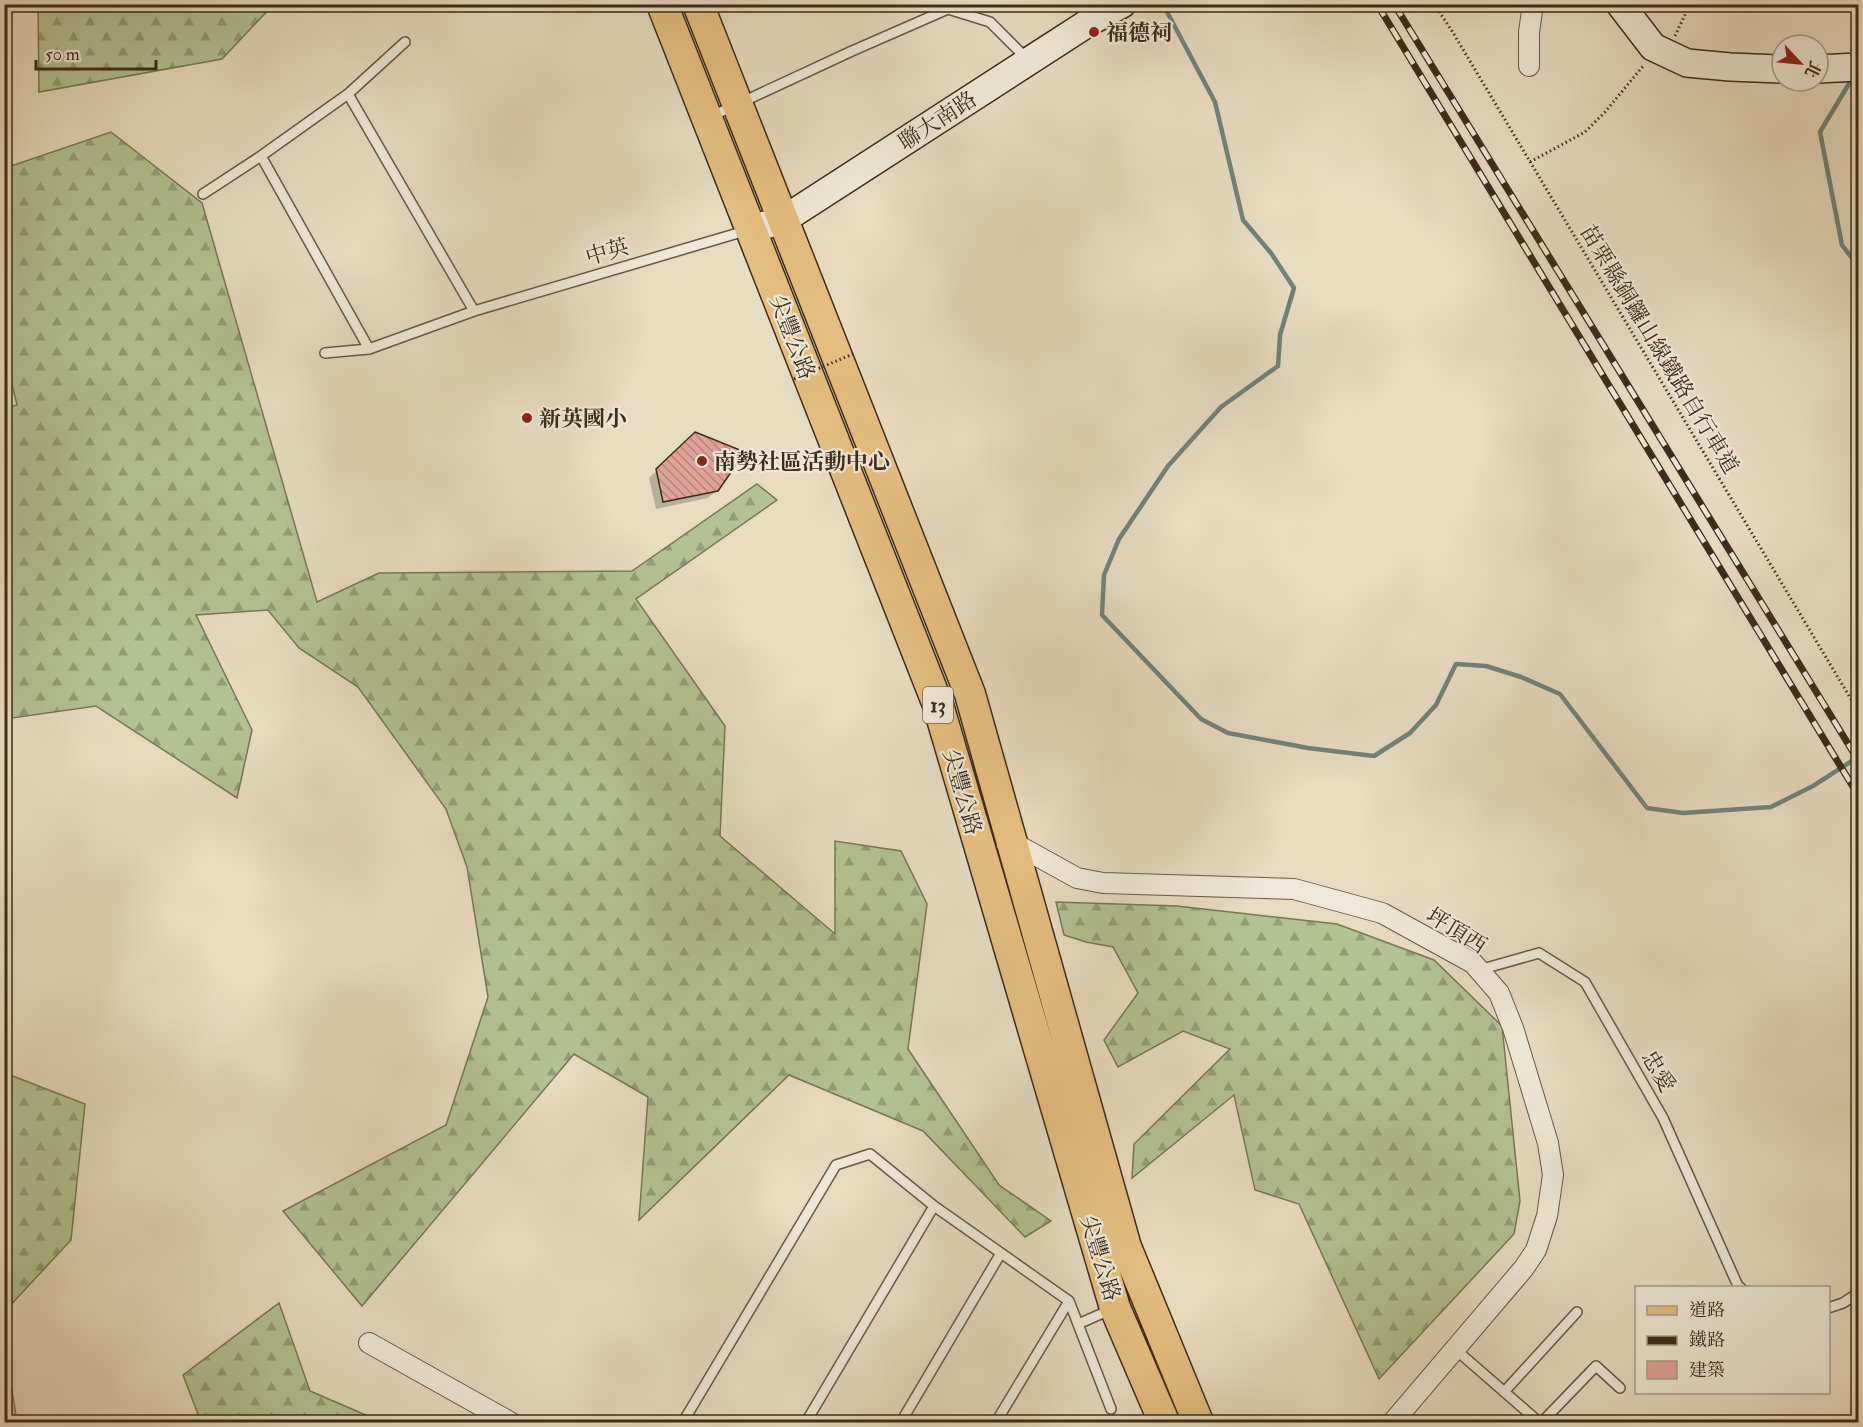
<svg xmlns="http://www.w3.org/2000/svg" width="1863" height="1427" font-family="'IM FELL Double Pica','Noto Serif TC',serif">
<defs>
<pattern id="forest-firs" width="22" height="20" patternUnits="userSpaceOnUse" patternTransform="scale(1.5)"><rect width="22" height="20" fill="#b3c194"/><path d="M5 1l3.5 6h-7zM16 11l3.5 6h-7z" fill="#939d78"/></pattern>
<pattern id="building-back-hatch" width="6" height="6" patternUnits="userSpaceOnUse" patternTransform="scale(1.5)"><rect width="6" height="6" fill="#e0a298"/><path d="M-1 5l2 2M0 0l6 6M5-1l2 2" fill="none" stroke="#b7847b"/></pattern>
</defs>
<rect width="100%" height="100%" fill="#e7dbc0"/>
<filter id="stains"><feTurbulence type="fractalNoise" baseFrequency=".00333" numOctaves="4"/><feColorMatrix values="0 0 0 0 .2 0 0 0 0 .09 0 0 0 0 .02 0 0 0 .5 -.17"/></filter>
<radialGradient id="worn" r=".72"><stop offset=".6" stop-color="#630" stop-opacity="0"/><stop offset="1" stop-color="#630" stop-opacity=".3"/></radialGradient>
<path fill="url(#forest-firs)" stroke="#787656" stroke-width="1.5" d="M38 5V4L273 5 222 59 39 92Z
M111 132 202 203 317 602 379 573 632 571 757 484 777 500 636 599 725 726 720 836 835 934V841L901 851 927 904 908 1049 999 1185 1051 1221 1025 1237 923 1131 789 1075 639 1220 648 1097 574 1054 362 1306 283 1211 446 1125 488 997 467 867 446 809 358 687 299 648 268 610 196 615 252 730 237 798 96 706 5 719 4 408 17 405 5 355V168Z
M1056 902 1177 906 1337 924 1434 960 1502 1026 1520 1201 1514 1234 1379 1379 1299 1204 1255 1190 1234 1095 1132 1178 1134 1144 1230 1049 1183 1031 1118 1067 1104 1040 1138 993 1113 947 1086 942 1064 935Z
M5 1073 85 1104 71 1240 5 1311Z
M279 1303 310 1391 382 1422H201L183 1375Z
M4 1346H5L17 1422H5Z"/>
<path fill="#0003" d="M695 434 717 490 708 498 656 509 649 478Z"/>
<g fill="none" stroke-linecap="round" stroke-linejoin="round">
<path stroke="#738277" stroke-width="4.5" d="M1166 10 1215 102 1243 220 1271 253 1294 288 1280 335 1278 366 1221 407 1168 466 1119 539 1104 575 1102 615 1201 719 1228 733 1308 748 1374 756 1410 733 1436 705 1456 664 1486 666 1521 677 1560 694 1647 808 1683 813 1771 807 1813 786 1858 757
M1853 77 1820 132 1842 245 1858 266"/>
</g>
<path fill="url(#building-back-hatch)" stroke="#3e2c19" stroke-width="1.5" d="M695 432 745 452 718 491 663 502 656 469Z"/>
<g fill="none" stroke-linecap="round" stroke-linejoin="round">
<g stroke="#685843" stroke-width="12">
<path id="lane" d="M348 94 474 311
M712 116 852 51 948 9 990 22 1027 59
M261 156 369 349
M203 194 261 156 348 94 405 42
M325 353 369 349 474 311 745 231
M1479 970 1539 953 1585 982 1663 1118 1738 1286 1741 1288
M1828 1308 1843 1303 1858 1293
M1078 1324 1110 1310
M1455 1349 1539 1422
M1504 1392 1577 1312
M683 1422 836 1165 870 1154 934 1206 1069 1301 1111 1409
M806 1422 934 1206
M901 1422 1001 1253
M996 1422 1069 1301
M1542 1422 1596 1366 1620 1388"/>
</g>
<g stroke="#685843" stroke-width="22">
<path id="street" d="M1529 66V32L1533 4
M1007 844 1012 842 1077 878 1103 883 1294 889 1382 913 1473 963 1499 993 1513 1028 1548 1143 1553 1175 1547 1216 1536 1250 1524 1268 1393 1422
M369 1343 510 1422"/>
</g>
<g stroke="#3e2c19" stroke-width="30">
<path id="secondary" d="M1620 4 1653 47 1687 63 1730 67 1782 69
M1818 69 1858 67
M751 229 783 220 1091 21 1122 4"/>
</g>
<g stroke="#3e2c19" stroke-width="33">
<path id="primary" d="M662 4 938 705 1115 1308 1164 1422
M698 4 970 694 1126 1247 1198 1422"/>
</g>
<path stroke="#3e2c19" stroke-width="3" stroke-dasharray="1.5 3" stroke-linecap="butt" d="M1434 4 1452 31 1858 711
M1675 36 1690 4
M1530 162 1585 132 1605 112 1644 65"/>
<use href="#lane" stroke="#efe8d6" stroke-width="9"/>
<use href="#street" stroke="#efe8d6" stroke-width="20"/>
<use href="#secondary" stroke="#efe8d6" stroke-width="27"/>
<use href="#primary" stroke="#e4be80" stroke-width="30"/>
<g stroke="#3e2c19" stroke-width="7">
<path id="rail" d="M1377 4 1858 795
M1394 4 1858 760"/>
</g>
<use href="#rail" stroke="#efe8d6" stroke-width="4.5" stroke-dasharray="14" stroke-linecap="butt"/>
<path stroke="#3e2c19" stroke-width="3" stroke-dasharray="1.5 3" stroke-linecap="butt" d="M794 379 853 354"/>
</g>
<g fill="#8f2418" stroke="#efe8d6" stroke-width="2">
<circle cx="1094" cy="32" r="6"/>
<circle cx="527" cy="418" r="6"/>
<circle cx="702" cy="461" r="6"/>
</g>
<g text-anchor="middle" stroke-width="4.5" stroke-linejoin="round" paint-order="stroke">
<rect fill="#efe8d6" stroke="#736452" stroke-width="1.5" x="923" y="687" width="30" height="36" rx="4.5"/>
<g font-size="21" font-weight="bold" fill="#3e2c19">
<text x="938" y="712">13</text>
</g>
<g font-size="22" font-weight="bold" fill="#3e2c19" stroke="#efe8d6" text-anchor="start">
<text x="1106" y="40">福德祠</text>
<text x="539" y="426">新英國小</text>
<text x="714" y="469">南勢社區活動中心</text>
</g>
<g font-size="22" fill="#3e2c19" stroke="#efe8d6">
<text transform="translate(937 120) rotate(-33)" y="8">聯大南路</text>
<text transform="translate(607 251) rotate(-16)" y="8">中英</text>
<text transform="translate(793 337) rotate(69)" y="8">尖豐公路</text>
<text transform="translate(1660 349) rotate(59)" y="8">苗栗縣銅鑼山線鐵路自行車道</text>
<text transform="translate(963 792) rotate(74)" y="8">尖豐公路</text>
<text transform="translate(1457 930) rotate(32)" y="8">坪頂西</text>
<text transform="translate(1659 1071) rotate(60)" y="8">忠愛</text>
<text transform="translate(1101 1258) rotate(73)" y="8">尖豐公路</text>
</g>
</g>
<rect width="1863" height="1427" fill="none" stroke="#e7dbc0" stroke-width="24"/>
<rect x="6" y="6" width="1851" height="1415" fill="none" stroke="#3e2c19" stroke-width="3"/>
<rect x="12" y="12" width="1839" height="1403" fill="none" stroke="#3e2c19" stroke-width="1.5"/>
<rect x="1635" y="1286" width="195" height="108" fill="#efe8d6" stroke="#a89d8a" stroke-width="1.5"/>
<rect x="1647" y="1306" width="30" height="9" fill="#e4be80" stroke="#a89d8a" stroke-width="1.5"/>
<text x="1689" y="1316" font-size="18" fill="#3e2c19">道路</text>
<rect x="1647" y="1336" width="30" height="9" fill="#3e2c19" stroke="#a89d8a" stroke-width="1.5"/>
<text x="1689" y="1346" font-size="18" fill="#3e2c19">鐵路</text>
<rect x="1647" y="1361" width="30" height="18" fill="#e0a298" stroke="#a89d8a" stroke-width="1.5"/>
<text x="1689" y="1376" font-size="18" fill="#3e2c19">建築</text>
<g transform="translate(1800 63) rotate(116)"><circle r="28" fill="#efe8d6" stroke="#a89d8a" stroke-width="1.5"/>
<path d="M0-4.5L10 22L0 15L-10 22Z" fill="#8f2418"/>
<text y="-9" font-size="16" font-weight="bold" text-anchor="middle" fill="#3e2c19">北</text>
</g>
<path d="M36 60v9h120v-9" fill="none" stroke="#3e2c19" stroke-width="3"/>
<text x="45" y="60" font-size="18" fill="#3e2c19" stroke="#efe8d6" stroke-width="4.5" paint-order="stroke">50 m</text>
<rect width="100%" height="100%" filter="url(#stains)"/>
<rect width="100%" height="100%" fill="url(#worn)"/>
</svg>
